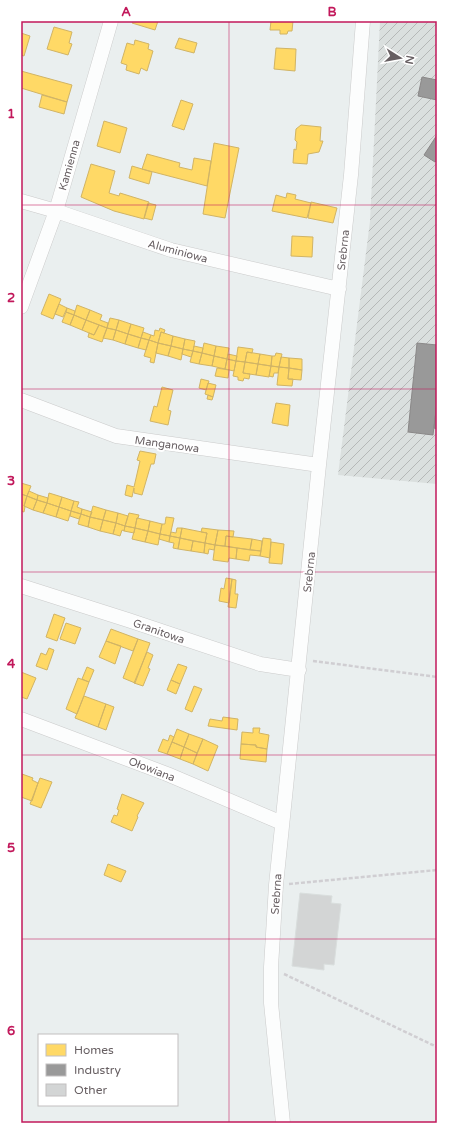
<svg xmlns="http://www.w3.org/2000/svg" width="458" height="1144" font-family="'Varela Round',sans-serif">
<defs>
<pattern id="industrial-furrows" width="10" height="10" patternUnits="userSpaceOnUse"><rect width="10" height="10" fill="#dadfde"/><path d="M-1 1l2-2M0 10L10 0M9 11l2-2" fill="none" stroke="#b5b8b7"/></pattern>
</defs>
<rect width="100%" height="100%" fill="#eaefef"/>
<path fill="url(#industrial-furrows)" d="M380 21H437V484L338 475 370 221Z"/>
<path fill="#ffd966" stroke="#d1b465" d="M133 21H158L155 30 132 23Z
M271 21H293L292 31H288L287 34H280V30H270Z
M54 27 72 32 69 43 72 44 68 55 47 49Z
M21 33 30 36 24 56 21 55Z
M179 38 197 43 194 53 175 48Z
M135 40 149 44 148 49 153 51 147 71 141 68 139 74 126 70 127 65 121 63 127 43 134 45Z
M276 48 296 49 295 71 274 69Z
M21 71 72 85 67 102 21 88Z
M42 95 67 102 64 114 39 107Z
M181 100 193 104 184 130 172 126Z
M104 121 127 128 120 153 97 146Z
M301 125 321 127 320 141H323L319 152 308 154 307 164 293 163 294 149 296 150 297 142 295 140 296 129Z
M214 143 239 148 225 218 203 214Z
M147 154 180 163 179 167 192 170 194 158 211 161 207 186 142 169Z
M91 164 115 171 109 193 119 196 120 193 149 202 144 219 114 211 81 197Z
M132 166 152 172 149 184 129 178Z
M287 193 296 195 295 199 311 203 307 218 272 211 276 195 286 198Z
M311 202 337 208 333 223 308 218Z
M148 203 156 205 152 220 144 218Z
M292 236 313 237 312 257 291 256Z
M49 294 61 299 53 319 41 314Z
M59 304 67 308 63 317 55 314Z
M77 305 90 310 86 320 74 315Z
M67 308 75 311 74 315 66 312Z
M90 310 102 315 100 320 108 323 107 328 86 320Z
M66 312 74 315 70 325 62 322Z
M74 315 86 320 82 330 70 325Z
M110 318 119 320 116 330 107 328Z
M86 320 99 325 94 335 82 330Z
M119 320 131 324 128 334 116 330Z
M131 324 144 328 141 338 128 334Z
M99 325 107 328 102 342 88 337 89 333 94 335Z
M107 328 116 330 113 340 103 338Z
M160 328 165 330 164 333 161 332 158 343 149 340 151 335 154 336 155 330 159 331Z
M116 330 128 334 125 344 113 340Z
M143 332 151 335 149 340 141 338Z
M161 332 173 336 171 346 158 343Z
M128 334 141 338 138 348 125 344Z
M173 336 185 339 183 349 171 346Z
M141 338 149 340 146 350 138 348Z
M185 339 195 341 193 351 183 349Z
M149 340 158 343 154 363 150 362 151 358 144 356Z
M158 343 171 346 168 356 156 353Z
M204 343 216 346 214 356 202 353Z
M171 346 183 349 181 360 168 356Z
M194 346 203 348 202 353 193 351Z
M216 346 229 348 227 359 214 356Z
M238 347 253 349 252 353 247 352 245 362 236 361Z
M183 349 193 351 191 357 182 354Z
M193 351 202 353 199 364 190 362Z
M247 352 260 354 258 364 245 362Z
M202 353 214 356 212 366 199 364Z
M276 353 282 354 279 367 271 366 272 356H275Z
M228 354 237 356 236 361 227 359Z
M260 354 272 356 271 366 258 364Z
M214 356 227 359 225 369 212 366Z
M281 357 289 358V368L279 367Z
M289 358 302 359V370L289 368Z
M227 359 236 361 234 371 225 369Z
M236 361 245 362 243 373 250 374 249 379 244 378 243 381 238 380V377L233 376Z
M245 362 258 364 256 375 243 373Z
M258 364 271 366 269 377 256 375Z
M271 366 279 367 278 373H274L273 377 269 376Z
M279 367 289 368 288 379H293L292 386 277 385Z
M217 368 229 370 228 378 215 376Z
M289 368 302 370 301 380 288 379Z
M201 379 209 381 206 390 199 388Z
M208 383 216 385 213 397 205 394Z
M162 387 173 390 168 410 171 411 168 425 150 421 154 406 157 407Z
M208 395 213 397 212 400 207 399Z
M276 403 290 405 288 426 272 423Z
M140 451 156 454 154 464H151L142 495 134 493V488L132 497 125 495 127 485 134 487 140 461 137 460Z
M21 483 31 486 27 496 21 494Z
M29 491 38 495 37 500 27 496Z
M49 493 62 497 59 507 47 503Z
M21 494 27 496 24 506 25 507 24 512 21 511Z
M38 495 48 498 47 503 37 500Z
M27 496 37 500 33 510 24 506Z
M62 497 74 501 71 511 59 507Z
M37 500 47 503 43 513 33 510Z
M74 501 79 502 77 507 82 509 81 514 71 511Z
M47 503 59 507 56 517 43 513Z
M93 506 106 510 103 520 90 517Z
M59 507 71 511 68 521 56 517Z
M82 509 92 512 90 517 81 514Z
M106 510 118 513 116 523 103 520Z
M71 511 81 514 79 519 70 516Z
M118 513 128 516 125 526 116 523Z
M129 513 139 515 138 518H137L135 528 125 526Z
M81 514 90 517 88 527 78 524Z
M90 517 103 520 100 531 88 527Z
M166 517 174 518 170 536 160 534 162 524H165Z
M137 518 150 521 148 531 135 528Z
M103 520 116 523 113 534 100 531Z
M150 521 162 524 160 534 148 531Z
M116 523 125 526 124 531 122 530 120 536 113 534Z
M125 526 135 528 134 533 124 531Z
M135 528 148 531 145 542 132 539Z
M177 528H182L180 538 170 536 171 532 176 533Z
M182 528 207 533 205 543 180 538Z
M202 528 218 530 215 545 205 543 207 533 201 532Z
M218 530 234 531 233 537 226 536 225 546 215 545Z
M148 531 160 534 158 545 145 542Z
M160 534 170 536 169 542 159 539Z
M170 536 180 538 178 549 173 548 174 543 169 542Z
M226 536 252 539 250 550 225 546Z
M180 538 193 541 191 551 178 549Z
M263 538 271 539 270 558 260 556Z
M252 539 262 541 261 551 250 550Z
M193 541 205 543 204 553 191 551Z
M271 542 284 544 282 564 269 563Z
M205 543 215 545 214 550 209 549 208 554 204 553Z
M215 545 237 548 236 559 229 558 228 562 213 560Z
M237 548 261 551 260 556 250 555 249 561 236 559Z
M226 578 232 579 229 603 219 601 221 588 224 589Z
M232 579 236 580 235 594H238L236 608 228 607Z
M54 614 65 618 57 641 46 637Z
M66 623 81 628 75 644 60 639Z
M111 629 138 639 133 651 106 641Z
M138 639 150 643 135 683 123 678Z
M106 641 121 646 115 664 99 657Z
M49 648 54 650 47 670 36 666 41 653 46 655Z
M147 652 153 655 148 668 150 669 143 686 134 683Z
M178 664 187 667 180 684 171 680Z
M87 667 94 670 89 682 82 679Z
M21 672 36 678 27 699 21 697Z
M78 678 89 682 77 714 66 709Z
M171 680 180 684 176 694 167 690Z
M194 686 202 689 192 712 185 709Z
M84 696 106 704 98 727 75 718Z
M106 704 114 707 106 730 98 727Z
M223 717 238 719 237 730 208 726 210 719 222 721Z
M253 728H260L259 733 269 735 267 749 256 747V745L241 744 242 732 253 733Z
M177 729 189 734 184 747 172 742Z
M189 734 203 739 197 753 184 747Z
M170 735 174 737 167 754 158 751 163 739 168 741Z
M203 739 218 746 208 771 193 764Z
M172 742 184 747 180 759 167 754Z
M241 744 256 745V747L267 749 266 762 240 759Z
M184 747 197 753 193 764 180 759Z
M22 774 33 778 32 780 38 783 32 801 21 797Z
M40 778 52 782 41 808 30 804Z
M122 794 144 803 137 816 138 817 132 831 111 822 114 815 117 816 119 810 117 809Z
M108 864 126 871 121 882 104 875Z"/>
<path fill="#999" stroke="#8a8888" d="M422 77 437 80V100L418 96Z
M437 135V160L435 162 424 155Z
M417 343 437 345V402L433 435 408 432Z
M437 402V429L434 428Z"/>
<path fill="#d3d5d5" stroke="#d9dedd" d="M300 893 332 896 331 903 341 904 334 965 324 964V970L292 966Z"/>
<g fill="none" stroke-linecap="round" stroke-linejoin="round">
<g stroke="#cbcbcb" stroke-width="15">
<path id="minor" d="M21 201 56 211 171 250 339 289
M21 307 56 211 111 21
M21 400 116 436 319 465
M21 586 128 620 260 664 299 670
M21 719 167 774 282 823
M283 1123 271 1003V967L276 885 319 465 351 175 363 21"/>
</g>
<path stroke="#d0ced2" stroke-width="2.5" stroke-dasharray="4 2" stroke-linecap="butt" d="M313 661 437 677
M289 884 437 870
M284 974 437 1047"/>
<use href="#minor" stroke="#fcfdfd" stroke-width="14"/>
</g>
<path fill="none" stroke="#c2185b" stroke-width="1" stroke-opacity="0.55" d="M229 21V1123M21 205H437M21 389H437M21 572H437M21 755H437M21 939H437"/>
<g text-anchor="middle" stroke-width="4" stroke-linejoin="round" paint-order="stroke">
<g font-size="11" fill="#675f62" stroke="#fff">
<text transform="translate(69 165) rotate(-74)" y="4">Kamienna</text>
<text transform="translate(343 250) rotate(-84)" y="4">Srebrna</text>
<text transform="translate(178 251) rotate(15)" y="4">Aluminiowa</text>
<text transform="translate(167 444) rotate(8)" y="4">Manganowa</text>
<text transform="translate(309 572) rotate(-84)" y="4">Srebrna</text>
<text transform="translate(159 631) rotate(19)" y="4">Granitowa</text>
<text transform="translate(152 769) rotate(21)" y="4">Ołowiana</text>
<text transform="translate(276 894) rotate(-86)" y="4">Srebrna</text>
</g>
</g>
<rect width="458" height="1144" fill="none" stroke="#ffffff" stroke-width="44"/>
<rect x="38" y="1034" width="140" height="72" fill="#ffffff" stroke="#c2bfc0"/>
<rect x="46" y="1044" width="20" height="12" fill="#ffd966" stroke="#c2bfc0"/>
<text x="74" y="1054" font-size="12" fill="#675f62">Homes</text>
<rect x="46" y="1064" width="20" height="12" fill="#999999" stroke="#c2bfc0"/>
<text x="74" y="1074" font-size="12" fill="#675f62">Industry</text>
<rect x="46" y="1084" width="20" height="12" fill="#d3d5d5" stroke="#c2bfc0"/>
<text x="74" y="1094" font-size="12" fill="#675f62">Other</text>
<g transform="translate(400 58) rotate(101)" stroke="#ffffff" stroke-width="3" paint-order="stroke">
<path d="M0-3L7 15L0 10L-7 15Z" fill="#675f62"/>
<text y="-6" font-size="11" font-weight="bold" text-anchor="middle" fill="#675f62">N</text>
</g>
<rect x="22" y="22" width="414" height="1100" fill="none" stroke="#c2185b" stroke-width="1.5"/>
<g font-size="13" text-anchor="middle" font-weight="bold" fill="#c2185b">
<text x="126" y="16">A</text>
<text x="332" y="16">B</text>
<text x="11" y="118">1</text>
<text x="11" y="302">2</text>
<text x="11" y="485">3</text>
<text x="11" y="668">4</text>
<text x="11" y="852">5</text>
<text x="11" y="1035">6</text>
</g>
</svg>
